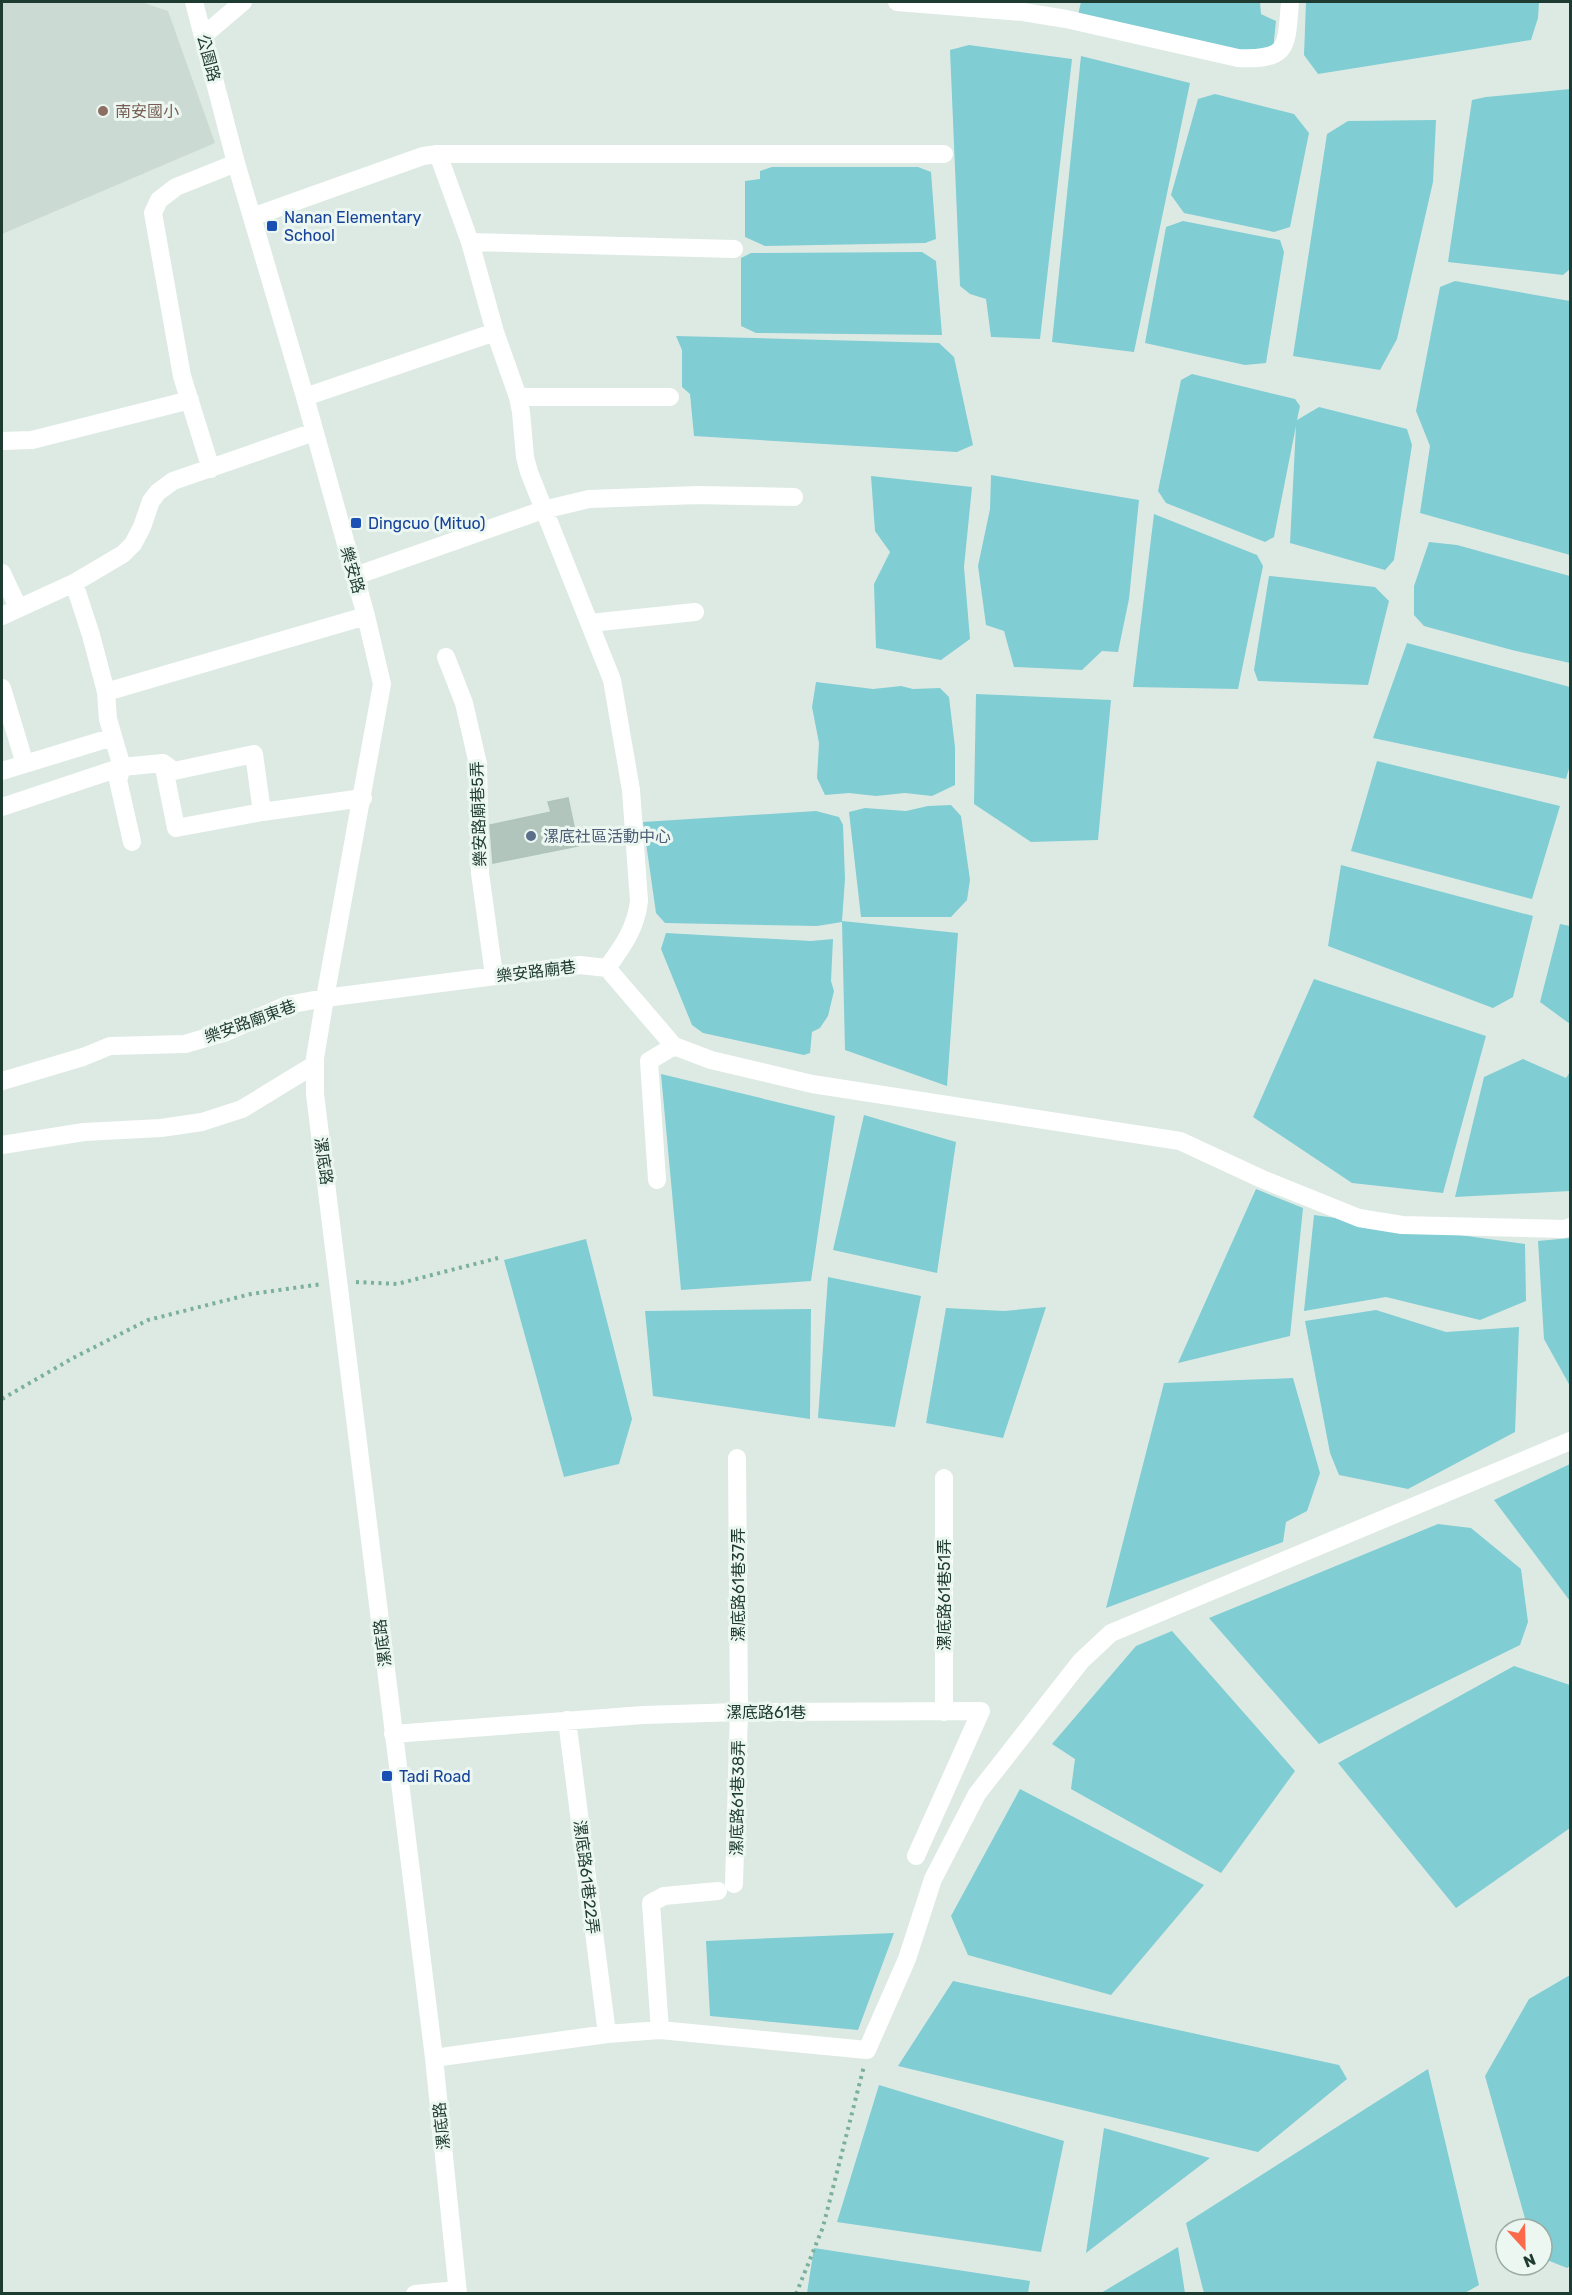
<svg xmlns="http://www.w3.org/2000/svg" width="1572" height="2295" font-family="Rubik,'Noto Sans TC',sans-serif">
<rect width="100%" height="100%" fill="#ddeae4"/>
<path fill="#cbdad2" d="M2 2H141L168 11 215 143 2 234Z"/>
<path fill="#80cdd4" d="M1081 2H1260L1261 14 1276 21 1273 50 1264 59 1078 15Z
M1306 2H1539L1538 18 1531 40 1318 74 1304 55Z
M969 45 1072 59 1040 339 991 337 986 299 970 294 960 286 950 50Z
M1081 56 1190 83 1134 352 1052 342Z
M1570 89V269L1563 275 1448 262 1472 100 1486 97Z
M1215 94 1294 114 1309 133 1290 227 1274 232 1184 213 1171 195 1198 99Z
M1436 120 1433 182 1397 339 1380 370 1293 356 1327 134 1348 121Z
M772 167H918L931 172 936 239 925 243 765 246 745 237V181L760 179V171Z
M1183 221 1280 240 1284 252 1266 363 1245 365 1145 343 1166 227Z
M922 252 936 261 942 335 756 333 741 326V258L751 253Z
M1455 281 1570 301V555L1420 513 1430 446 1416 411 1440 287Z
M676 336 939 343 954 357 973 445 957 452 694 436 690 394 682 387V350Z
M1192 374 1295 399 1300 406 1297 420 1319 407 1407 429 1412 445 1394 560 1385 570 1290 543 1296 426 1274 537 1265 542 1166 503 1158 491 1181 380Z
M991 475 1139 500 1129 599 1118 652 1102 651 1082 670 1014 667 1004 631 986 625 978 566 990 509Z
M871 476 972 487 964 567 970 639 941 660 876 648 874 584 890 552 875 531Z
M1154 514 1257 555 1263 566 1238 689 1133 687Z
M1429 542 1457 545 1570 576V663L1512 650 1424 626 1414 615V586Z
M1269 576 1375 587 1389 601 1368 685 1258 681 1254 670Z
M1407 643 1570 687V765L1566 779 1373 738Z
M816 682 873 689 901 686 913 689 940 688 949 697 955 747V785L932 796 905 793 876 796 849 793 825 795 817 778 819 743 812 707Z
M976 694 1111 700 1098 840 1031 842 974 804Z
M1377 761 1560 806 1532 899 1351 851Z
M951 805 961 816 970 880 967 900 951 917H861L849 812 865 808 906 811 928 806Z
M816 811 839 817 843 825 845 879 842 921 958 933 947 1086 845 1050 842 922 817 926 665 923 656 913 643 822Z
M1341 865 1533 916 1513 997 1493 1008 1328 946Z
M1560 924 1570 926V1024L1540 1002Z
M666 933 811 941 833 939 831 981 834 991 828 1016 820 1028 812 1032 810 1053 804 1055 703 1033 692 1025 661 949Z
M1314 979 1486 1036 1443 1193 1352 1183 1253 1117Z
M1523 1059 1566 1078 1570 1072V1191L1455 1197 1484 1077Z
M661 1074 835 1116 811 1281 681 1290Z
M864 1115 956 1142 937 1273 833 1250Z
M1256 1189 1303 1208 1290 1336 1178 1363Z
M1314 1215 1525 1244 1526 1301 1480 1320 1386 1297 1304 1311Z
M1570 1238V1386L1544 1339 1538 1241Z
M586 1239 632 1419 619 1464 564 1477 504 1260Z
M828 1277 921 1296 895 1427 818 1418Z
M1046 1307 1003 1438 926 1423 946 1308 1004 1311Z
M811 1309 810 1419 653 1396 645 1311Z
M1376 1310 1446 1332 1519 1327 1515 1432 1408 1489 1339 1475 1330 1453 1305 1321Z
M1293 1378 1320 1473 1307 1511 1286 1522 1283 1542 1106 1608 1164 1383Z
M1570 1464V1601L1494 1500Z
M1438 1524 1471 1528 1521 1569 1528 1622 1520 1645 1319 1744 1209 1618Z
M1172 1631 1295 1771 1221 1873 1071 1789 1075 1759 1052 1744 1136 1646Z
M1514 1666 1570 1685V1828L1456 1908 1338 1763Z
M1020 1789 1204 1885 1111 1995 968 1955 951 1916Z
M894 1933 858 2030 710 2016 706 1941Z
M1570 1975V2266L1567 2268 1542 2258V2229H1528L1485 2076 1529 1999Z
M953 1981 1339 2065 1347 2079 1258 2152 898 2066Z
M1428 2069 1479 2285 1463 2294 1204 2293 1186 2223Z
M879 2085 1064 2141 1041 2252 837 2222Z
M1104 2128 1210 2158 1086 2253Z
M1178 2247 1185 2293H1101Z
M814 2248 1030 2281 1028 2293H807Z"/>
<path fill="#b2c5bc" stroke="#afc4ba" stroke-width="1.5" d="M568 798 578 846 493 863 490 825 551 812 548 802Z"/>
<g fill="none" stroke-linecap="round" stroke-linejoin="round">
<path stroke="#7bb09c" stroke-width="4" stroke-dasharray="3 4.5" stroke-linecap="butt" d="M356 1282 397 1284 498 1258
M2 1399 73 1358 148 1320 251 1294 322 1284
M796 2294 823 2227 864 2066"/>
<path stroke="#fff" stroke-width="18" d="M194 2 236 163 305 397 366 616 382 684 325 998 315 1058V1094L434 2058 458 2294
M897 2 1023 12 1066 19 1238 58C1290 60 1286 47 1290 2
M203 36 243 2
M438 154 470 242 495 332 518 397 521 412 525 457 529 472 612 680 631 790 639 901C636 928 623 946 607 968
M252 217 423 156 438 154H944
M470 242 734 249
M305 397 495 332
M518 397H670
M2 441 32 440 190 400
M211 469 182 376 153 213 159 200 176 187 236 163
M2 573 18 607
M355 576 543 510 589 499 698 495 794 497
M74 583 91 635 106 692 108 719 122 767 118 780 132 842
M2 616 74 583 123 554 133 544 142 527 151 501 158 492 173 481 314 432
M590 623 695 612
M446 657 464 703 478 764 480 873 494 975
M2 688 25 764
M106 692 366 616
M163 763 176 828 262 812 363 798
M2 771 113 737
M2 807 122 767 163 763 174 771 254 754 262 812
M674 1046 711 1060 812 1084 1180 1141 1262 1179 1359 1218 1402 1225 1564 1229 1570 1227
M2 1081 83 1057 110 1046 185 1044 226 1032 287 1005 325 998 580 965 607 968 674 1046 649 1061 657 1180
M2 1145 84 1132 161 1128 202 1122 242 1109 314 1065
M944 1712V1478
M567 1720 607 2034
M393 1734 643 1715 739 1712 981 1711 916 1856
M734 1884 739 1712 737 1458
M660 2030 651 1903 664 1896 718 1891
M434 2058 607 2034 660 2030 867 2050 907 1959 933 1879 977 1794 1081 1661 1111 1633 1570 1441
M415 2294 457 2290"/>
</g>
<circle fill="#8d6e63" stroke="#edf7f2" stroke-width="2" cx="103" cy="111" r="6"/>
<g fill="#1a4fb4" stroke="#edf7f2" stroke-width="2">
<rect x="266" y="220" width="12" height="12" rx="3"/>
<rect x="350" y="517" width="12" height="12" rx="3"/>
<rect x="381" y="1770" width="12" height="12" rx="3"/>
</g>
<circle fill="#5c6f8a" stroke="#edf7f2" stroke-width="2" cx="531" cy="836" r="6"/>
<g text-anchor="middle" stroke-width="6" stroke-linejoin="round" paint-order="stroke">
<g font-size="16" fill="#1e3b31" stroke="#edf7f2">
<text transform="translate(209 58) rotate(75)" y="6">公園路</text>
<text transform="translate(353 570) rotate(74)" y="6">樂安路</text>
<text transform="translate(478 814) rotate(-92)" y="6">樂安路廟巷5弄</text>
<text transform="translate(536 971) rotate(-7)" y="6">樂安路廟巷</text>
<text transform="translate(250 1021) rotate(-20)" y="6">樂安路廟東巷</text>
<text transform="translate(324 1161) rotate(82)" y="6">漯底路</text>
<text transform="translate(738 1585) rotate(-90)" y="6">漯底路61巷37弄</text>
<text transform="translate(944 1595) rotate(-90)" y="6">漯底路61巷51弄</text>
<text transform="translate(382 1643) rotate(-97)" y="6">漯底路</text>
<text x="766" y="1718">漯底路61巷</text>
<text transform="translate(737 1798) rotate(-89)" y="6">漯底路61巷38弄</text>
<text transform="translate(587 1877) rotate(83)" y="6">漯底路61巷22弄</text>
<text transform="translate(441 2126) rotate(-96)" y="6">漯底路</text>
</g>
<g font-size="16" fill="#785e54" stroke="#edf7f2" text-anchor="start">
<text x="115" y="117">南安國小</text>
</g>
<g font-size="16" fill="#164399" stroke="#edf7f2" text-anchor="start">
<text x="284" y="223">Nanan Elementary<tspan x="284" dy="18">School</tspan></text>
<text x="368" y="529">Dingcuo (Mituo)</text>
<text x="399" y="1782">Tadi Road</text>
</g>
<g font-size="16" fill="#4e5e75" stroke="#edf7f2" text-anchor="start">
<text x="543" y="842">漯底社區活動中心</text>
</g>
</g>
<rect width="1572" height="2295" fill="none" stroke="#1e3b31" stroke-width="6"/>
<g transform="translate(1524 2247) rotate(158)"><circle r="28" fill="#edf7f2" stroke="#9aaca5" stroke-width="1.5"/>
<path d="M0-4.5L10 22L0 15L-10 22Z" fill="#fc6a4a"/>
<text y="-9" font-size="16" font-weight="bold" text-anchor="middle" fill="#1e3b31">N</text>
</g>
</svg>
